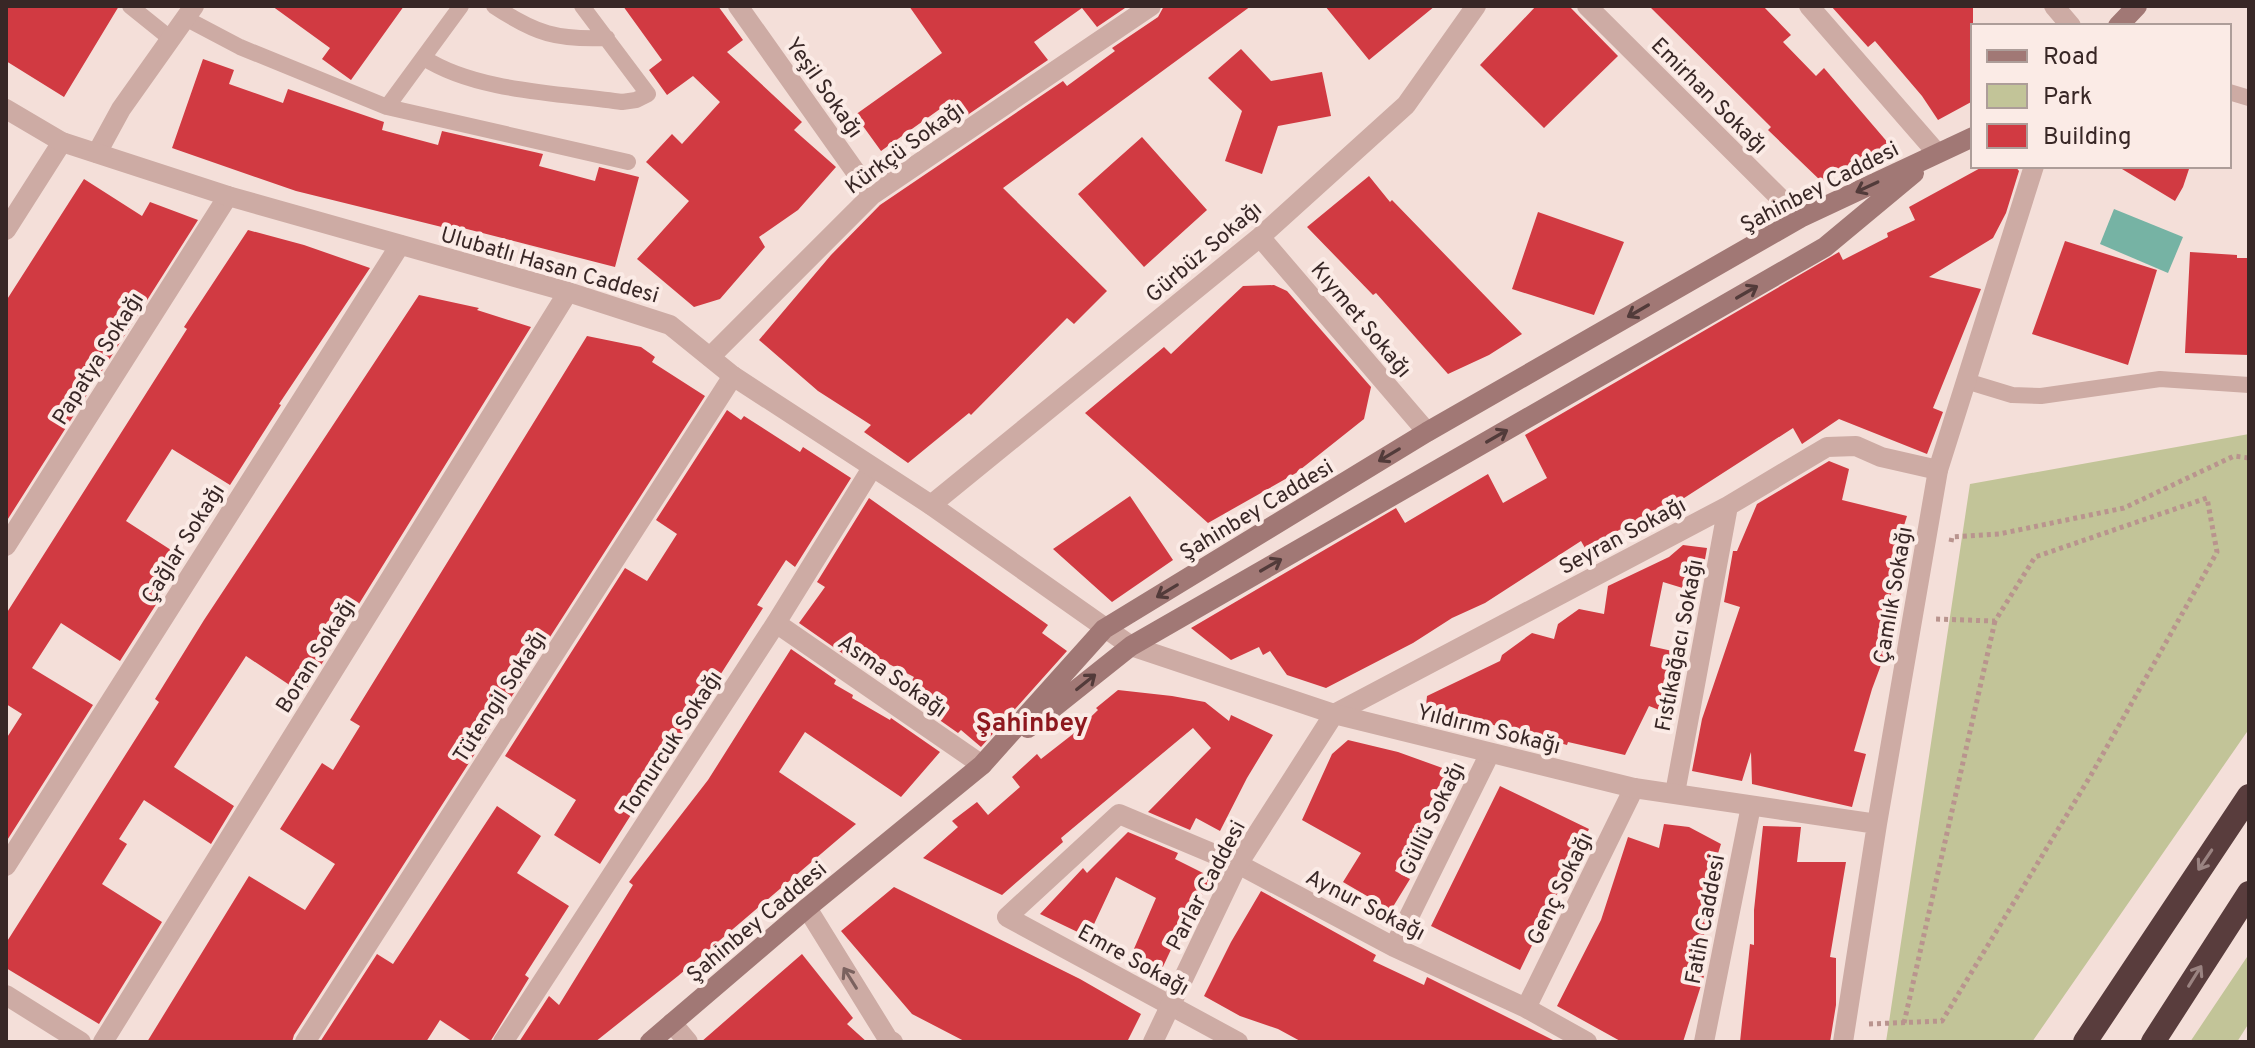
<svg xmlns="http://www.w3.org/2000/svg" width="2255" height="1048" font-family="Overpass,sans-serif">
<rect width="100%" height="100%" fill="#f4dfd9"/>
<path fill="#c2c498" d="M2249 434V729L2032 1042H1886L1970 484Z
M2249 954V1023L2237 1042H2190Z"/>
<path fill="#76b3a4" d="M2114 209 2183 237 2168 273 2100 244Z"/>
<path fill="#d13a42" d="M6 6H119L64 97 6 61Z
M272 6H404L351 80 322 59 330 48Z
M623 6H718L743 40 727 52 802 122 794 130 836 167 798 210 759 237 765 247 720 299 694 307 637 259 689 201 646 162 672 134 682 144 720 102 693 76 667 95 649 70 662 60Z
M909 6H1128L1097 27 1082 8 1034 42 1048 60 966 116 954 99 881 151 855 115 942 53Z
M1164 6H1251L1003 188 1107 291 1074 324 1067 318 971 415 969 413 908 463 864 432 871 425 818 391 759 340 831 255 880 205 1063 81 1067 86 1115 51 1112 48 1158 17Z
M1325 6H1435L1369 60Z
M1536 6H1569L1618 56 1544 128 1480 65Z
M1649 6H1763L1791 35 1783 42 1816 76 1824 68 1889 144 1822 182 1768 130 1771 127Z
M1831 6H1973V101L1938 120 1922 96 1875 41 1868 47Z
M1241 49 1271 81 1322 72 1331 116 1278 126 1262 174 1225 161 1242 111 1208 78Z
M203 59 234 70 229 84 283 103 288 89 384 122 382 130 438 145 442 131 543 154 539 166 595 181 599 167 639 177 615 267 459 227 458 231 296 191 172 148Z
M1142 137 1207 210 1144 267 1078 194Z
M1984 166H2015L2019 171 2006 213 1993 238 1929 277 1981 289 1933 408 1943 412 1927 454 1839 419 1802 444 1793 428 1681 500 1680 498 1585 548 1581 541 1485 603 1452 618 1413 643 1326 688 1287 675 1270 651 1263 655 1259 647 1231 660 1191 628 1396 508 1405 523 1488 474 1503 503 1547 478 1525 435 1839 252 1843 260 1888 237 1887 233 1915 220 1909 207Z
M2117 166H2190L2183 187 2175 201Z
M1369 176 1390 202 1392 200 1522 334 1489 355 1448 374 1376 293 1373 295 1307 227Z
M84 179 142 216 150 202 198 220 6 522V301Z
M1538 212 1624 242 1594 315 1512 289Z
M248 230 304 245 370 268 279 404 281 405 230 485 172 449 126 521 185 559 120 661 61 623 32 668 93 705 6 842V739L22 714 6 704V614L187 329 184 327Z
M2065 241 2157 270 2128 365 2032 334Z
M2190 252 2237 255V258H2249V355L2185 353Z
M1274 285 1287 291 1371 387 1364 419 1296 473 1208 523 1085 413 1164 347 1171 354 1243 286Z
M419 295 479 308 477 310 531 327 303 694 246 656 174 767 234 806 211 844 144 800 119 839 127 844 102 884 162 922 99 1024 6 968V943L159 702 155 699 204 620Z
M587 336 641 347 655 357 652 362 705 396 294 1035 292 1042H147L249 876 305 910 335 864 280 829 322 763 333 770 360 726 350 720Z
M727 410 741 420 744 416 800 452 803 447 851 478 795 567 786 560 757 605 763 608 717 680 708 675 686 710 694 715 600 864 554 835 576 800 505 756 625 568 647 581 677 534 656 520Z
M1829 461 1849 469 1842 500 1907 516 1894 557 1901 559 1876 647 1887 649 1872 689 1854 751 1866 754 1852 807 1752 784 1751 752 1742 781 1692 771 1702 719 1740 607 1724 602 1733 551H1737L1757 504Z
M1130 496 1173 560 1112 602 1053 549Z
M869 498 1048 625 1042 633 1067 651 981 747 961 730 958 733 904 695 914 677 860 649 852 660 799 623 825 587 817 582Z
M1683 545 1707 548 1699 593 1663 582 1650 646 1681 653 1667 713 1649 706 1625 755 1568 742 1567 745 1486 723 1425 715 1427 696 1500 661 1502 655 1532 633 1554 639 1558 624 1579 609 1604 614 1608 586 1669 557Z
M791 649 836 680 834 684 853 695 852 698 890 720 891 718 940 752 901 797 805 732 779 772 856 824 678 976 595 1042H519L549 996 559 1005 633 885 629 882 708 780Z
M1118 690 1172 696 1205 702 1229 721 1231 715 1273 735 1247 778 1220 831 1196 818 1190 830 1148 812 1211 748 1193 728 1061 838 1063 842 1002 895 923 858 958 827 952 821 977 802 988 815 1020 787 1012 777 1037 754 1041 759 1073 734 1098 710 1096 708Z
M1348 740 1398 752 1448 770 1395 871 1410 879 1391 910 1343 882 1361 853 1302 820 1332 754Z
M1500 786 1589 829 1520 970 1431 926Z
M497 806 541 836 517 873 569 906 525 975 529 978 490 1042H473L440 1020 426 1042H320L377 954 393 964Z
M1664 824 1689 827 1721 844 1708 885 1701 975 1704 976 1683 1042H1622L1557 1006 1601 920 1628 837 1659 848Z
M1763 826 1801 827 1797 862H1846L1830 957 1836 958V1005L1830 1042H1740L1750 944 1754 945V910Z
M1128 832 1178 853 1175 859 1211 877 1186 926 1183 924 1160 973 1130 958 1156 898 1116 877 1088 937 1040 914 1083 868 1087 873Z
M894 887 1080 979 1141 1014 1127 1042H966L912 1014 841 931Z
M1261 891 1376 955 1373 961 1424 985 1427 977 1557 1042H1302L1278 1029 1240 1016 1204 996 1231 942Z
M802 954 853 1018 847 1024 867 1042H701Z"/>
<g fill="none" stroke-linecap="round" stroke-linejoin="round">
<path stroke="#b9948e" stroke-width="5" stroke-dasharray="4 4" stroke-linecap="butt" d="M1951 542 1952 537 1999 534 2124 508 2234 456 2249 458
M1904 1023 1995 621
M1869 1024 1942 1021 2091 775 2217 552 2207 498 2035 557 1995 621 1934 619"/>
<path stroke="#cdaba4" stroke-width="16" d="M130 6 171 39
M494 6C536 34 557 40 607 38
M185 18 240 47 387 107 628 162
M424 58C477 92 560 93 622 102L636 100 648 94 582 6
M2229 92 2249 98
M387 107 461 6
M1966 381 2012 395 2041 396 2160 379 2249 385"/>
<path stroke="#cdaba4" stroke-width="20" d="M738 6 872 195
M1587 6 1800 218
M1809 6 1937 153
M2054 6 2071 26
M97 153 121 109 194 6
M6 230 62 142
M1260 237 1427 432
M710 357 872 195 1151 6
M931 505 1260 237 1406 105 1476 6
M6 546 228 196
M776 623 982 765
M1334 714 1728 506 1827 447 1856 446 1881 457 1938 470
M1675 793 1728 506
M6 866 400 245
M807 908 888 1039 893 1042
M1394 947 1490 753
M6 995 81 1042
M1526 1008 1634 788
M672 1023 688 1042
M103 1042 568 292
M305 1042 733 376
M503 1042 776 623 872 468
M1238 1042 1007 917 1119 814 1238 864 1394 947 1526 1008 1587 1042"/>
<path stroke="#cdaba4" stroke-width="20" d="M6 109 62 142 228 196 568 292 670 325 733 376 931 505 1131 646 1334 714 1634 788 1877 824
M1153 1042 1238 864 1334 714
M1704 1042 1751 806
M1843 1042 1877 824 1938 470 2034 166"/>
<path stroke="#a17875" stroke-width="20" d="M2118 26 2137 6
M1028 728 1131 646 1825 247 1914 173
M650 1042 807 908 982 765 1104 629 1427 432 1800 218 1973 137"/>
<path stroke="#593d3d" stroke-width="24" d="M2085 1042 2249 796
M2153 1042 2249 893"/>
</g>
<defs><path id="oneway-shaft" d="M-6 0H5M1.5-3L5.5 0L1.5 3" fill="none" stroke-width="1.6" stroke-linecap="round" stroke-linejoin="round" transform="scale(2)"/></defs>
<g stroke="#523b3a">
<use href="#oneway-shaft" transform="translate(1867 187) rotate(155)"/>
<use href="#oneway-shaft" transform="translate(1747 292) rotate(-30)"/>
<use href="#oneway-shaft" transform="translate(1638 311) rotate(150)"/>
<use href="#oneway-shaft" transform="translate(1497 436) rotate(-30)"/>
<use href="#oneway-shaft" transform="translate(1389 455) rotate(149)"/>
<use href="#oneway-shaft" transform="translate(1271 565) rotate(-30)"/>
<use href="#oneway-shaft" transform="translate(1167 591) rotate(149)"/>
<use href="#oneway-shaft" transform="translate(1086 682) rotate(-39)"/>
</g>
<g stroke="#9a8381">
<use href="#oneway-shaft" transform="translate(2205 860) rotate(124)"/>
<use href="#oneway-shaft" transform="translate(2195 976) rotate(-58)"/>
</g>
<use stroke="#7b625f" href="#oneway-shaft" transform="translate(850 978) rotate(-122)"/>
<g text-anchor="middle" stroke-width="8" stroke-linejoin="round" paint-order="stroke">
<g font-size="22" fill="#382726" stroke="#fbebe6">
<text transform="translate(825 87) rotate(55)" y="8">Yeşil Sokağı</text>
<text transform="translate(1710 95) rotate(45)" y="8">Emirhan Sokağı</text>
<text transform="translate(904 147) rotate(-36)" y="8">Kürkçü Sokağı</text>
<text transform="translate(1819 186) rotate(-27)" y="8">Şahinbey Caddesi</text>
<text transform="translate(1203 251) rotate(-40)" y="8">Gürbüz Sokağı</text>
<text transform="translate(550 264) rotate(16)" y="8">Ulubatlı Hasan Caddesi</text>
<text transform="translate(1362 319) rotate(50)" y="8">Kıymet Sokağı</text>
<text transform="translate(97 358) rotate(-58)" y="8">Papatya Sokağı</text>
<text transform="translate(1256 509) rotate(-31)" y="8">Şahinbey Caddesi</text>
<text transform="translate(1622 535) rotate(-28)" y="8">Seyran Sokağı</text>
<text transform="translate(182 543) rotate(-58)" y="8">Çağlar Sokağı</text>
<text transform="translate(1892 595) rotate(-80)" y="8">Çamlık Sokağı</text>
<text transform="translate(1678 645) rotate(-79)" y="8">Fıstıkağacı Sokağı</text>
<text transform="translate(315 655) rotate(-58)" y="8">Boran Sokağı</text>
<text transform="translate(893 675) rotate(35)" y="8">Asma Sokağı</text>
<text transform="translate(499 696) rotate(-57)" y="8">Tütengil Sokağı</text>
<text transform="translate(1489 728) rotate(14)" y="8">Yıldırım Sokağı</text>
<text transform="translate(670 743) rotate(-57)" y="8">Tomurcuk Sokağı</text>
<text transform="translate(1431 818) rotate(-64)" y="8">Güllü Sokağı</text>
<text transform="translate(1205 885) rotate(-62)" y="8">Parlar Caddesi</text>
<text transform="translate(1559 888) rotate(-64)" y="8">Genç Sokağı</text>
<text transform="translate(1366 904) rotate(27)" y="8">Aynur Sokağı</text>
<text transform="translate(1704 919) rotate(-79)" y="8">Fatih Caddesi</text>
<text transform="translate(756 921) rotate(-40)" y="8">Şahinbey Caddesi</text>
<text transform="translate(1134 959) rotate(29)" y="8">Emre Sokağı</text>
</g>
<g font-size="26" font-weight="bold" fill="#8e181e" stroke="#fbebe6">
<text x="1032" y="731">Şahinbey</text>
</g>
</g>
<rect width="2255" height="1048" fill="none" stroke="#382726" stroke-width="16"/>
<rect x="1971" y="24" width="260" height="144" fill="#fbebe6" stroke="#ad9d99" stroke-width="2"/>
<rect x="1987" y="50" width="40" height="12" fill="#a17875" stroke="#ad9d99" stroke-width="2"/>
<text x="2043" y="64" font-size="24" fill="#382726">Road</text>
<rect x="1987" y="84" width="40" height="24" fill="#c2c498" stroke="#ad9d99" stroke-width="2"/>
<text x="2043" y="104" font-size="24" fill="#382726">Park</text>
<rect x="1987" y="124" width="40" height="24" fill="#d13a42" stroke="#ad9d99" stroke-width="2"/>
<text x="2043" y="144" font-size="24" fill="#382726">Building</text>
</svg>
